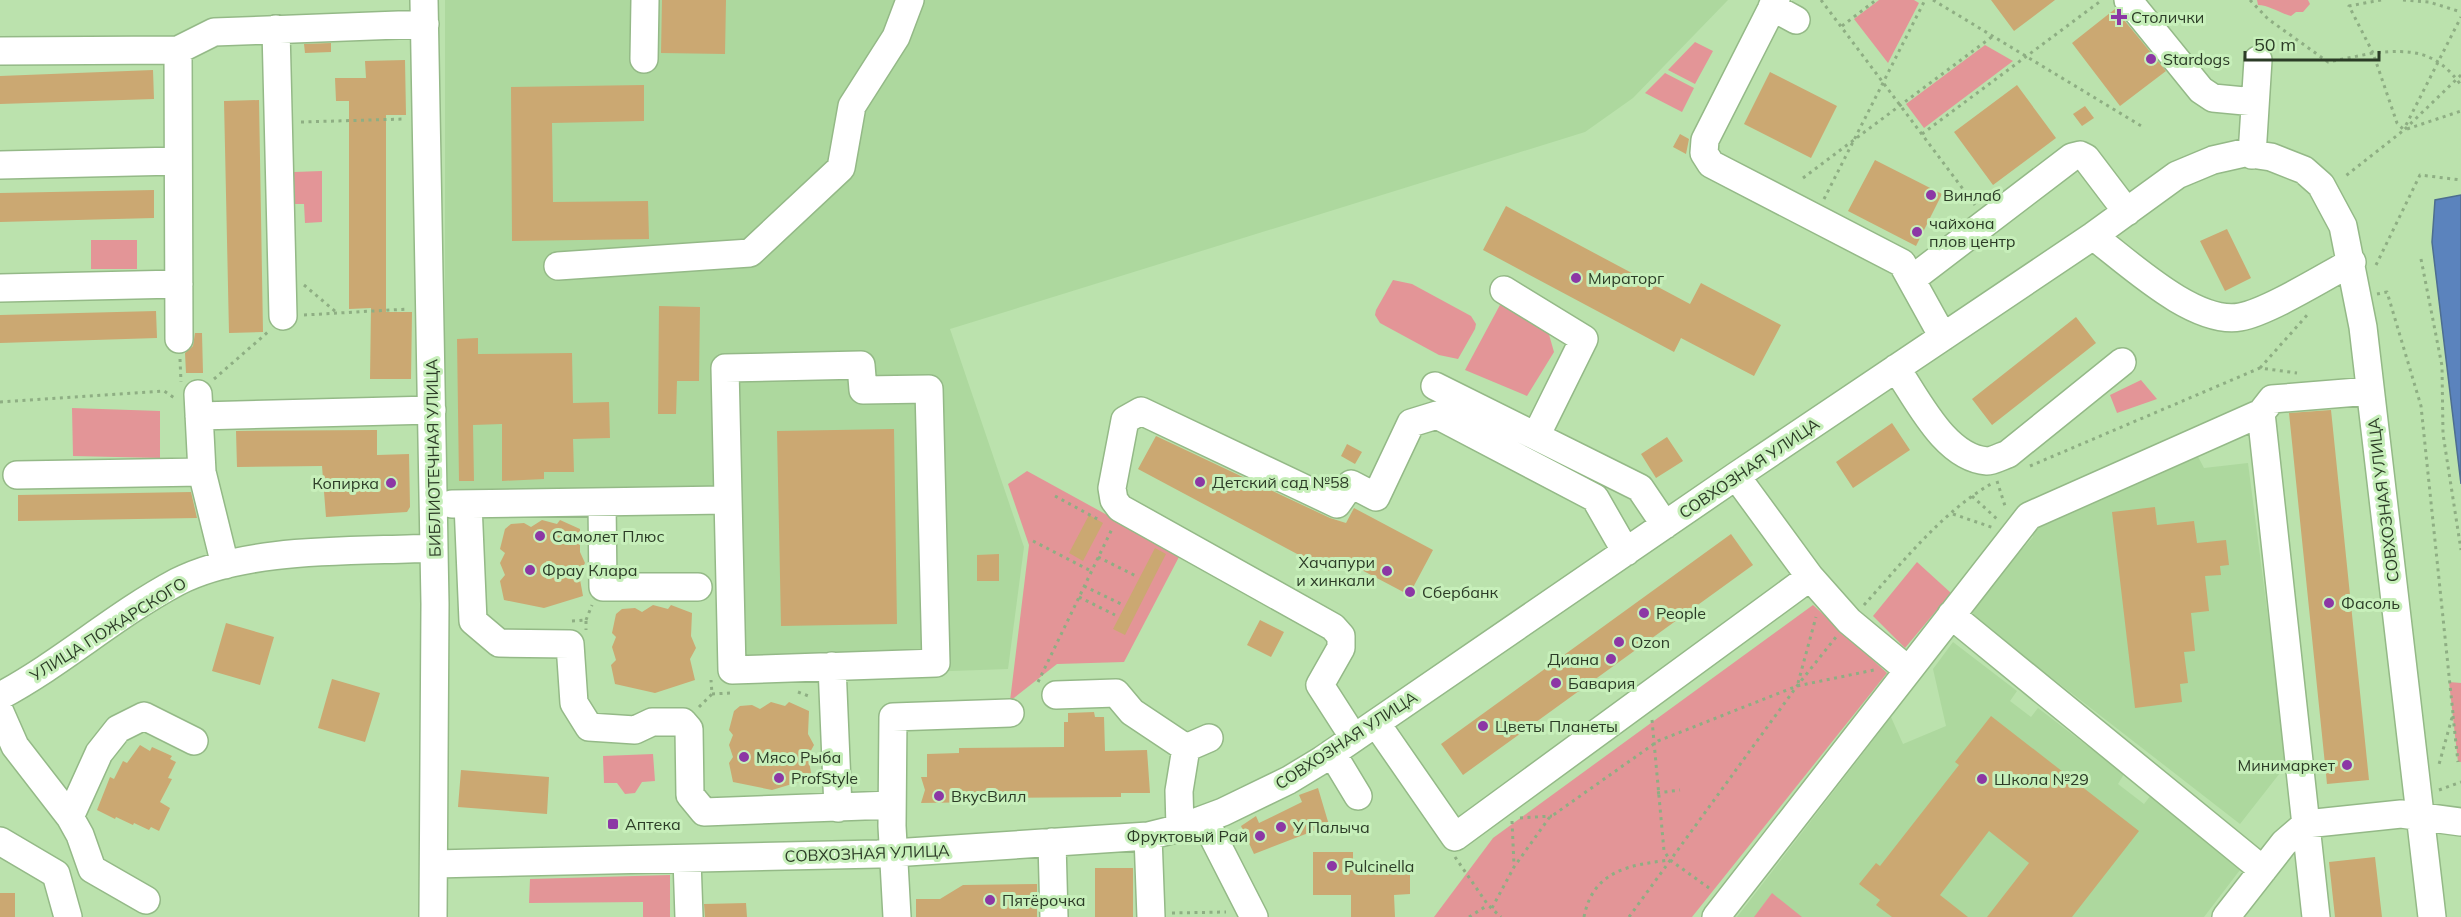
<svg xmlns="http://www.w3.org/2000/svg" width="2461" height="917" font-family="Mulish,sans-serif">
<rect width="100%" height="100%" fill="#bbe2ad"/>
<path fill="#add89e" d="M445 0H1728L1633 98 1585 132 950 329 1024 547 1008 669 727 679 719 509 445 511Z
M2194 449 2204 468 2248 463 2287 764 2240 824 1967 612 2033 537 2034 527Z
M1953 642 2017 691 2010 701 2031 717 2038 708 2124 774 2118 784 2144 804 2151 795 2243 866 2204 917H1737L1891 717 1903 744 1946 726 1933 669Z"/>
<path fill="#e39597" d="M1879 0H1914L1919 3 1888 63 1854 19Z
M2257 0H2308L2310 4 2303 12H2296L2291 16C2280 13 2268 5 2258 5Z
M1695 42 1713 51 1695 84 1668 70Z
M1985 45 2013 61 1924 128 1906 104Z
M1665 73 1694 88 1682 112 1645 93Z
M322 171V222L305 223 304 204H293L294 172Z
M91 240H137V269H91Z
M1393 280 1412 284 1471 316 1476 324 1475 329 1458 359 1439 355 1380 323 1375 315 1376 310Z
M1501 303 1548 331 1554 352 1527 396 1465 370Z
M2141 380 2157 399 2117 413 2110 395Z
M72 408 160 411V458L73 456Z
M1027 471 1180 555 1124 662 1057 664 1010 701 1029 545 1008 484Z
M1917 562 1951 593 1905 648 1873 616Z
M1813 605 1887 673 1692 917H1434L1493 838Z
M2449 682 2461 683V762H2458Z
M653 754 655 781 642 782 635 793 625 794 617 783H604L603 756Z
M670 875V917H643V902L529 903 530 879Z
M1772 893 1802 917H1754Z"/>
<path fill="#5b83bd" stroke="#4d6e90" stroke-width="1.5" d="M2461 195V484L2432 242 2435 200Z"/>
<path fill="#cba872" d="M662 0H726L725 54 661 53Z
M1991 0H2055L2014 31Z
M2115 9 2166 71 2120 106 2072 43Z
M331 43V52L305 53 304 44Z
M405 60 406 115H386V312H412L411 379H370L371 308 349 309V101H336L335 78H366L365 61Z
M153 70 154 99 0 104V76Z
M1770 72 1837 106 1811 158 1744 124Z
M644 85V121L552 123 553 202 648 201 649 239 512 241 511 87Z
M2017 85 2056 138 1993 185 1954 132Z
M259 100 263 332 229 333 224 101Z
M2085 106 2094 118 2082 126 2073 114Z
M1680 134 1689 139 1686 154 1673 147Z
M1875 160 1942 194 1916 246 1848 211Z
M154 190V218L0 222V193Z
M1506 206 1690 304 1701 283 1781 325 1754 376 1681 338 1674 352 1483 250Z
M2227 229 2251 278 2225 291 2200 241Z
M659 306 700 307 699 381H677L676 414H658Z
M156 311 157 338 0 343V315Z
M2076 317 2096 343 1992 425 1972 399Z
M195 333H202L203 373H186L185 353 193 346Z
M478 338V354L572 353 573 403 609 402 610 438 573 439 574 472H544V479L502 481V424L473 425 474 481H459L457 339Z
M2331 410 2369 780 2327 784 2289 413Z
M1892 423 1910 450 1853 488 1836 462Z
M894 429 897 624 781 626 777 431Z
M377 430V455L409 454 410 507 407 512 326 517 322 466 237 467 236 431Z
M1156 436 1330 518 1346 523 1354 508 1433 550 1409 595 1337 557 1329 571 1138 469Z
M1667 437 1683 461 1656 478 1641 454Z
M1347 444 1362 452 1355 464 1341 456Z
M191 492 197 518 18 521V495Z
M2155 507 2157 525 2194 521 2197 543 2226 540 2229 565 2220 566 2221 575 2205 576 2209 611 2191 613 2195 651 2184 652 2188 683 2180 684 2182 702 2135 708 2112 512Z
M1089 515 1103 523 1083 561 1069 553Z
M542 520 557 524 560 520 580 529V552L585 563 579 574 583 596 544 608 504 600 500 581 505 575 500 563 505 553 500 549 505 529 511 524 524 523 531 527Z
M1731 534 1753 565 1463 775 1441 744Z
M1155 548 1166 554 1125 635 1113 629Z
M999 554V581H977V555Z
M653 605 668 609 671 605 692 613 691 636 696 648 690 659 695 680 655 693 615 684 611 665 616 660 612 647 616 637 612 633 616 614 622 609 635 608 642 612Z
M1260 620 1284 632 1271 657 1247 645Z
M226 623 274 637 260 685 212 671Z
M332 679 380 693 365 742 318 728Z
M771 702 785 706 789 702 809 711 808 734 814 745 808 756 812 778 772 790 733 782 729 763 733 757 729 745 733 735 729 730 734 711 740 706 752 705 760 709Z
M1094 712 1095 717H1104L1105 751 1147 750 1150 793H1121V797L985 798V802L921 803 925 790 921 777H927V754L959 753V748L1064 747V722H1068V713Z
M1991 716 2139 831 2072 917H1987L2029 863 1989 831 1940 895 1968 917H1892L1876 905 1880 900 1859 884 1876 863 1880 866 1959 765 1955 762Z
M140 745 150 751 152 747 172 756 170 759 176 762 168 778 172 779 160 802 170 808 159 831 151 827 149 830 134 823 133 825 116 817 115 819 97 810 110 777 114 779 123 761 127 763Z
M461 770 549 777 547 814 458 807Z
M1318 788 1329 825 1254 854 1241 826 1256 816 1259 823 1302 802 1299 795Z
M1313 852H1353V867H1410V894L1394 895 1395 917H1351V895H1313Z
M2375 857 2382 917H2335L2329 862Z
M1095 868H1133V917H1095Z
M1037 884V917H916V899H940L963 885Z
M0 893H15V917H0Z
M746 903 747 917H705L704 904Z"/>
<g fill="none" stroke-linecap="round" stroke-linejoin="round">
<g stroke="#94b987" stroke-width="30">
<path id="minor" d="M424 0 435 604 433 917
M1776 0 1705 140 1704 153 1711 164 1902 263 1943 337
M2128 0 2201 90 2213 98 2255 102
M1772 7 1796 20
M276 29 283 316
M0 51 178 50
M644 59 645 0
M2252 155 2258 60
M0 165 178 161
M2093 236C2129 263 2194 325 2240 317 2268 312 2324 277 2352 262
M558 266 750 253 841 168 852 106 896 37 910 0
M1912 279 2072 157 2080 155 2086 158 2127 212
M0 288 179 284
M1504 290 1584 339 1536 436
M179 339 178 50 214 32 425 24
M861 365 863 390 929 389 936 663 732 670 725 368Z
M1896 368C1918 400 1945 458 1987 461 1993 461 2002 456 2008 454L2122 362
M1435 386 1640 488 1665 525
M198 394 202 472 225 565
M2261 413 2316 917
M199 416 432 410
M17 475 202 472
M1736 476 1810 577 1849 621 1908 670
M602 502 603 587H698
M452 504 726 500
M468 504 473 621 499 643 570 644 574 703 589 727 635 730 652 722H683L689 729 690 795 704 812 892 805
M1951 615 2263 870
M832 666 838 808
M1056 695 1116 693 1132 712 1186 748
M0 696C62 663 115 615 177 582 247 546 357 552 434 548
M0 712 15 746 70 817 99 753 118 729 144 716 194 741
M1376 723 1455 837 1810 577
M1354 738 1320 685 1341 648V636L1333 627 1120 508 1114 500 1112 488 1125 420 1141 411 1337 504 1351 484 1376 497 1411 423 1437 415 1595 498 1626 552
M1332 753 1358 796
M70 817 80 835 92 869 146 900
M1204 819 1254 917
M1180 828 1179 791 1186 748 1209 738
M1148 836 1151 917
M0 841 56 874 68 917
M1052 842 1054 917
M687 859 689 917
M434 864 878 854 1148 836 1180 828 1223 812 1289 780 1322 760 1736 476 2093 236 2177 175 2213 160 2244 153 2271 157 2304 170 2321 185 2343 226 2363 327 2432 917
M897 917 892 826 893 717 1010 713
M1716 917 2029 516 2261 413 2272 399 2370 391
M2226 917 2284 843 2306 824 2401 814 2461 822"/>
</g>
<path stroke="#8eae83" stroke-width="3" stroke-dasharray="3 4.5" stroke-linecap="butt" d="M1821 0 1975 205
M1933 0 2143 127
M2250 0 2268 19 2328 62 2373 53 2397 123 2404 130 2343 178
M2381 0 2349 6 2373 53C2413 49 2436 51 2461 85
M2403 0 2429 2 2461 12
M1842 26 1876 0
M2461 75 2404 130 2461 111
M301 122 405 119
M2406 125 2461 17
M1922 134 2102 0
M1803 178 1993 36
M1824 199 1925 0
M2421 259 2442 366 2443 434 2461 550
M2376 265 2420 175 2461 180
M304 285 336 312
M2377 294 2387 292 2421 406 2453 714 2438 768
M304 315 408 309
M180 359 181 382
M2260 368 2309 313
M214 379 268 332
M0 402 164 391 176 399
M2030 466 2260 368 2297 373
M1997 481 2006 509
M1055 496 1101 521
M1972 496 1997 519
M1953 514 1994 528
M1033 541 1091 571
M1098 557 1136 576
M1084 586 1121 604
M1079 597 1115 615
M1864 605C1901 564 1943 511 1991 484
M586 620 592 605
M572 621 586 620V630
M1038 682 1112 529
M1798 683 1816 617
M798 692 811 697
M712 694 731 693
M699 707 712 694 711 680
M2453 716 2458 762
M1652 720 1664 851 1670 860 1709 888
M2439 790 2461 782
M1657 793 1680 790
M1520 818 1552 816
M1512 821 1514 865
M1455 857 1488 905 1501 917
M1492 908 1514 867 1549 818 1658 741 1797 686 1874 670
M1172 913 1226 912
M1469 917 1488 905
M1584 917C1593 870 1630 865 1670 860
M1629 917 1797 686 1836 637"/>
<use href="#minor" stroke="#fff" stroke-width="27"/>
</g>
<g fill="#8c37a5" stroke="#c7efba" stroke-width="2">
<path d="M2116 8h6v6h6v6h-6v6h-6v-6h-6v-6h6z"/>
<circle cx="2151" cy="59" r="6"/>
<circle cx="1931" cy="195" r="6"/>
<circle cx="1917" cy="232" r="6"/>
<circle cx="1576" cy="278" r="6"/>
<circle cx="1200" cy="482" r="6"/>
<circle cx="391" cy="483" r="6"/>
<circle cx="540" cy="536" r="6"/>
<circle cx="530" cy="570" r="6"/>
<circle cx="1387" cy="571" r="6"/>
<circle cx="1410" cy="592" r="6"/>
<circle cx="2329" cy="603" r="6"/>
<circle cx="1644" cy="613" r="6"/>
<circle cx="1619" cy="642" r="6"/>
<circle cx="1611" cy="659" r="6"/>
<circle cx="1556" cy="683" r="6"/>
<circle cx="1483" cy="726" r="6"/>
<circle cx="744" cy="757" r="6"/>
<circle cx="2347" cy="765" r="6"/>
<circle cx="779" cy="778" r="6"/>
<circle cx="1982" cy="779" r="6"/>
<circle cx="939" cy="796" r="6"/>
<rect x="607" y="818" width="12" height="12" rx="3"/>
<circle cx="1281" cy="827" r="6"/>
<circle cx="1260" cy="836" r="6"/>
<circle cx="1332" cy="866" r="6"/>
<circle cx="990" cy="900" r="6"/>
</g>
<g text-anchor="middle" stroke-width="6" stroke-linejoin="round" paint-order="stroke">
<g font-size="16" fill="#2c3c27" stroke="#c7efba" text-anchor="start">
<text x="2131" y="23">Столички</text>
<text x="2163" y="65">Stardogs</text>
<text x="1943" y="201">Винлаб</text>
<text x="1929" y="229">чайхона<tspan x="1929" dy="18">плов центр</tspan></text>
<text x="1588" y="284">Мираторг</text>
<text x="1212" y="488">Детский сад №58</text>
<text x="379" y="489" text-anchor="end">Копирка</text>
<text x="552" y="542">Самолет Плюс</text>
<text x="1375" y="568" text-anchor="end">Хачапури<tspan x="1375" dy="18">и хинкали</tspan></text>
<text x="542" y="576">Фрау Клара</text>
<text x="1422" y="598">Сбербанк</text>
<text x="2341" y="609">Фасоль</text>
<text x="1656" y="619">People</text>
<text x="1631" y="648">Ozon</text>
<text x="1599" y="665" text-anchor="end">Диана</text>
<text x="1568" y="689">Бавария</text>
<text x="1495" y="732">Цветы Планеты</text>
<text x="756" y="763">Мясо Рыба</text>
<text x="2335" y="771" text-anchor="end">Минимаркет</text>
<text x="791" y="784">ProfStyle</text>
<text x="1994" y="785">Школа №29</text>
<text x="951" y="802">ВкусВилл</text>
<text x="625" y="830">Аптека</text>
<text x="1293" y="833">У Палыча</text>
<text x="1248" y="842" text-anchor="end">Фруктовый Рай</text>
<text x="1344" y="872">Pulcinella</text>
<text x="1002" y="906">Пятёрочка</text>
</g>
<g font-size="16" fill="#2c3c27" stroke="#c7efba">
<text transform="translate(433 458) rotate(-91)" y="6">БИБЛИОТЕЧНАЯ УЛИЦА</text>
<text transform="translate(1749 468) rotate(-34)" y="6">СОВХОЗНАЯ УЛИЦА</text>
<text transform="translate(2383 500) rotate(-97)" y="6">СОВХОЗНАЯ УЛИЦА</text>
<text transform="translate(108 629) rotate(-32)" y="6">УЛИЦА ПОЖАРСКОГО</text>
<text transform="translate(1346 740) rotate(-33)" y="6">СОВХОЗНАЯ УЛИЦА</text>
<text transform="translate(867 853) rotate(-2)" y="6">СОВХОЗНАЯ УЛИЦА</text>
</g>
</g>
<path d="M2245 51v9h134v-9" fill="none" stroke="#2c3c27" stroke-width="3"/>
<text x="2254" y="51" font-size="18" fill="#2c3c27" stroke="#c7efba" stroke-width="4.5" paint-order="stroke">50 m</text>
</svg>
